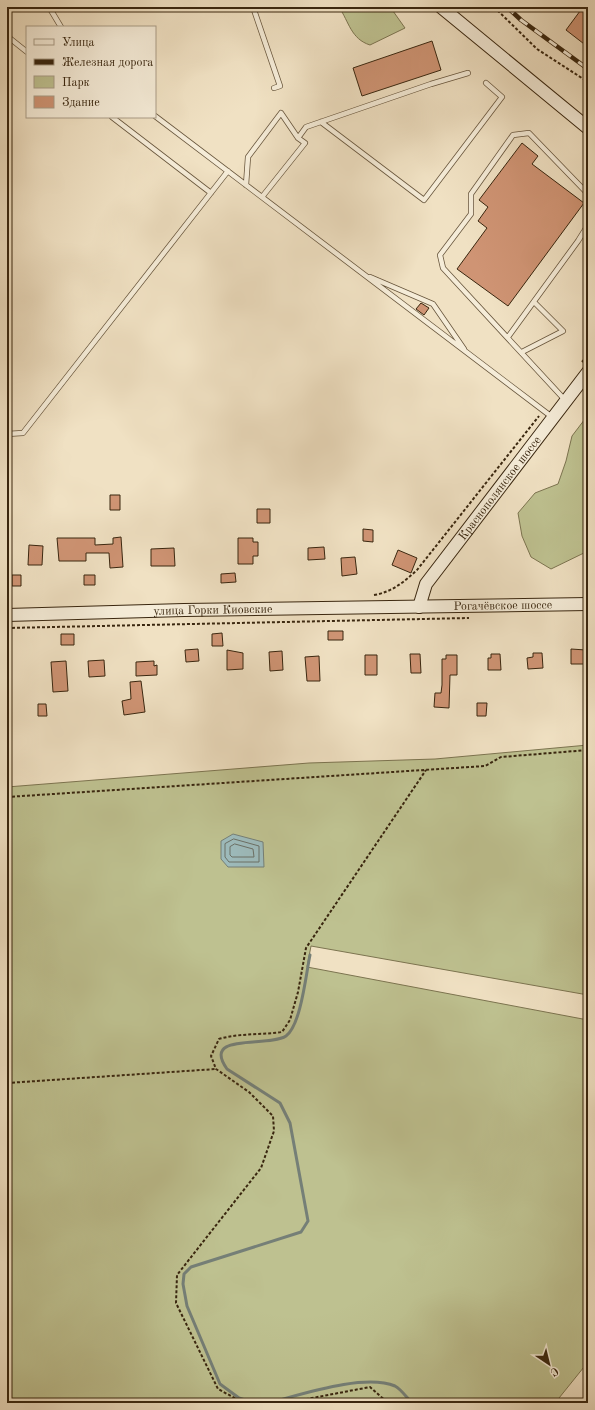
<svg xmlns="http://www.w3.org/2000/svg" width="595" height="1410" font-family="'Old Standard TT',serif">
<rect width="100%" height="100%" fill="#f0e1c3"/>
<filter id="stains"><feTurbulence type="fractalNoise" baseFrequency=".005" numOctaves="4"/><feColorMatrix values="0 0 0 0 .2 0 0 0 0 .09 0 0 0 0 .02 0 0 0 .5 -.17"/></filter>
<radialGradient id="worn" r=".72"><stop offset=".6" stop-color="#630" stop-opacity="0"/><stop offset="1" stop-color="#630" stop-opacity=".3"/></radialGradient>
<path fill="#bec190" stroke="#7c7450" d="M339 7H375L393 11 405 28 370 45C351 39 349 22 339 7Z
M588 415V551L551 569 531 557 522 536 518 513 535 493 558 484 566 461 572 436Z
M588 745V995L311 946 307 967 588 1020V1362L555 1403H7V787L309 763 435 759Z"/>
<path fill="#9dbbbc" stroke="#757f77" d="M233 834 263 842 264 867H228L221 859V841Z"/>
<g fill="none" stroke-linecap="round" stroke-linejoin="round">
<path stroke="#6b7066" stroke-width="1" d="M234 839 259 846V862H229L225 857V844Z
M235 844 253 849 254 857H232L230 855V847Z"/>
<path stroke="#757f77" stroke-width="3" d="M254 1403 239 1398 220 1384 187 1306 183 1284 184 1274 191 1267 301 1232 308 1221 290 1123 280 1103 227 1069C201 1032 268 1048 286 1036 301 1025 306 974 310 955
M268 1403C300 1395 364 1373 395 1386 401 1389 407 1398 412 1403"/>
</g>
<path fill="#cf9474" stroke="#39260f" d="M583 7H588V47L566 30Z
M432 41 441 70 362 96 353 68Z
M522 143 538 156 532 164 584 203 508 306 457 269 487 228 478 221 488 207 479 200Z
M421 303 429 308 424 315 416 309Z
M110 495H120V510H110Z
M257 509H270V523H257Z
M363 529 373 530V542L363 541Z
M121 537 123 567 110 568 109 553H86V561H59L57 538H95V545L113 544V538Z
M238 538H253V542H258V556H253V564H238Z
M29 545 43 546 42 565H28Z
M324 547 325 559 308 560V548Z
M174 548 175 566H151V549Z
M398 550 417 558 411 573 392 565Z
M355 557 357 574 342 576 341 558Z
M235 573 236 582 221 583V574Z
M12 575H21V586H12Z
M84 575H95V585H84Z
M328 631H343V640H328Z
M222 633 223 646H212V634Z
M61 634H74V645H61Z
M198 649 199 661 186 662 185 650Z
M571 649 586 650V653H588V664H571Z
M227 650 243 653V669L227 670Z
M282 651 283 670 270 671 269 652Z
M533 653H542L543 668 528 669 527 658 533 657Z
M410 654H420L421 673H411Z
M491 654H500L501 670H488V658H491Z
M365 655H377V675H365Z
M446 655H457V675H450L449 708 434 707 435 693H441L442 685V659H446Z
M319 656 320 681H307L305 657Z
M104 660 105 676 89 677 88 661Z
M66 661 68 691 53 692 51 662Z
M154 661V666L157 665V675L136 676V662Z
M141 681 145 712 124 715 122 701 131 699 130 682Z
M477 703H487L486 716H477Z
M38 704H46L47 716H38Z"/>
<g fill="none" stroke-linecap="round" stroke-linejoin="round">
<g stroke="#67553c" stroke-width="6">
<path id="lane" d="M49 7 61 27
M253 7 280 86 274 88
M7 36 27 52
M155 116 552 417
M112 117 211 193
M321 122 424 200 502 97 486 83
M298 138 306 127 431 84 468 73
M246 185 248 157 281 113 298 138 305 143 262 197
M370 277 433 304 464 349
M508 337 578 241 588 225
M522 352 563 331 534 302
M565 400 443 268 440 255 471 214V194L513 135 529 133 588 194
M7 434 23 433 228 171"/>
</g>
<g stroke="#39260f" stroke-width="14">
<g id="secondary">
<path d="M441 7 588 128"/>
<path id="s1" d="M419 607 426 584 588 372"/>
<path id="s2" d="M7 615 184 610 588 604"/>
</g>
</g>
<path stroke="#39260f" stroke-width="2" stroke-dasharray="3 2" stroke-linecap="butt" d="M494 7 537 49 588 82
M582 362 588 355
M374 595C392 592 404 582 417 570L539 416
M7 628 469 618
M7 797 485 766 501 757 588 750
M7 1083 216 1069
M244 1403 218 1389 176 1303 177 1275 261 1168 274 1131 273 1116 249 1092 216 1069 211 1056 219 1039C240 1033 261 1035 282 1032L290 1020 298 992 306 948 426 770
M286 1403 370 1387 388 1403"/>
<use href="#lane" stroke="#f5ecd8" stroke-width="4.5"/>
<use href="#secondary" stroke="#f5ecd8" stroke-width="12"/>
<g stroke="#39260f" stroke-width="4.5">
<path id="rail" d="M507 7 521 20 588 69"/>
</g>
<use href="#rail" stroke="#f5ecd8" stroke-width="3" stroke-dasharray="9" stroke-linecap="butt"/>
</g>
<g text-anchor="middle" stroke-width="3.5" stroke-linejoin="round" paint-order="stroke">
<g font-size="12" fill="#39260f" stroke="#f5ecd8">
<text dy="4" stroke="none"><textPath href="#s1" startOffset="145">Краснополянское шоссе</textPath></text>
<text dy="4" stroke="none"><textPath href="#s2" startOffset="496">Рогачёвское шоссе</textPath></text>
<text dy="4" stroke="none"><textPath href="#s2" startOffset="206">улица Горки Киовские</textPath></text>
</g>
</g>
<rect width="595" height="1410" fill="none" stroke="#f0e1c3" stroke-width="24"/>
<rect x="8" y="8" width="579" height="1394" fill="none" stroke="#39260f" stroke-width="2"/>
<rect x="12" y="12" width="571" height="1386" fill="none" stroke="#39260f"/>
<rect x="26" y="26" width="130" height="92" fill="#f5ecd8" stroke="#aa9d88"/>
<rect x="34" y="39" width="20" height="6" fill="#f5ecd8" stroke="#aa9d88"/>
<text x="62" y="46" font-size="12" fill="#39260f">Улица</text>
<rect x="34" y="59" width="20" height="6" fill="#39260f" stroke="#aa9d88"/>
<text x="62" y="66" font-size="12" fill="#39260f">Железная дорога</text>
<rect x="34" y="76" width="20" height="12" fill="#bec190" stroke="#aa9d88"/>
<text x="62" y="86" font-size="12" fill="#39260f">Парк</text>
<rect x="34" y="96" width="20" height="12" fill="#cf9474" stroke="#aa9d88"/>
<text x="62" y="106" font-size="12" fill="#39260f">Здание</text>
<g transform="translate(549 1364) rotate(145)" stroke="#f5ecd8" stroke-width="3" paint-order="stroke">
<path d="M0-3L7 15L0 10L-7 15Z" fill="#39260f"/>
<text y="-6" font-size="11" font-weight="bold" text-anchor="middle" fill="#39260f">С</text>
</g>
<rect width="100%" height="100%" filter="url(#stains)"/>
<rect width="100%" height="100%" fill="url(#worn)"/>
</svg>
